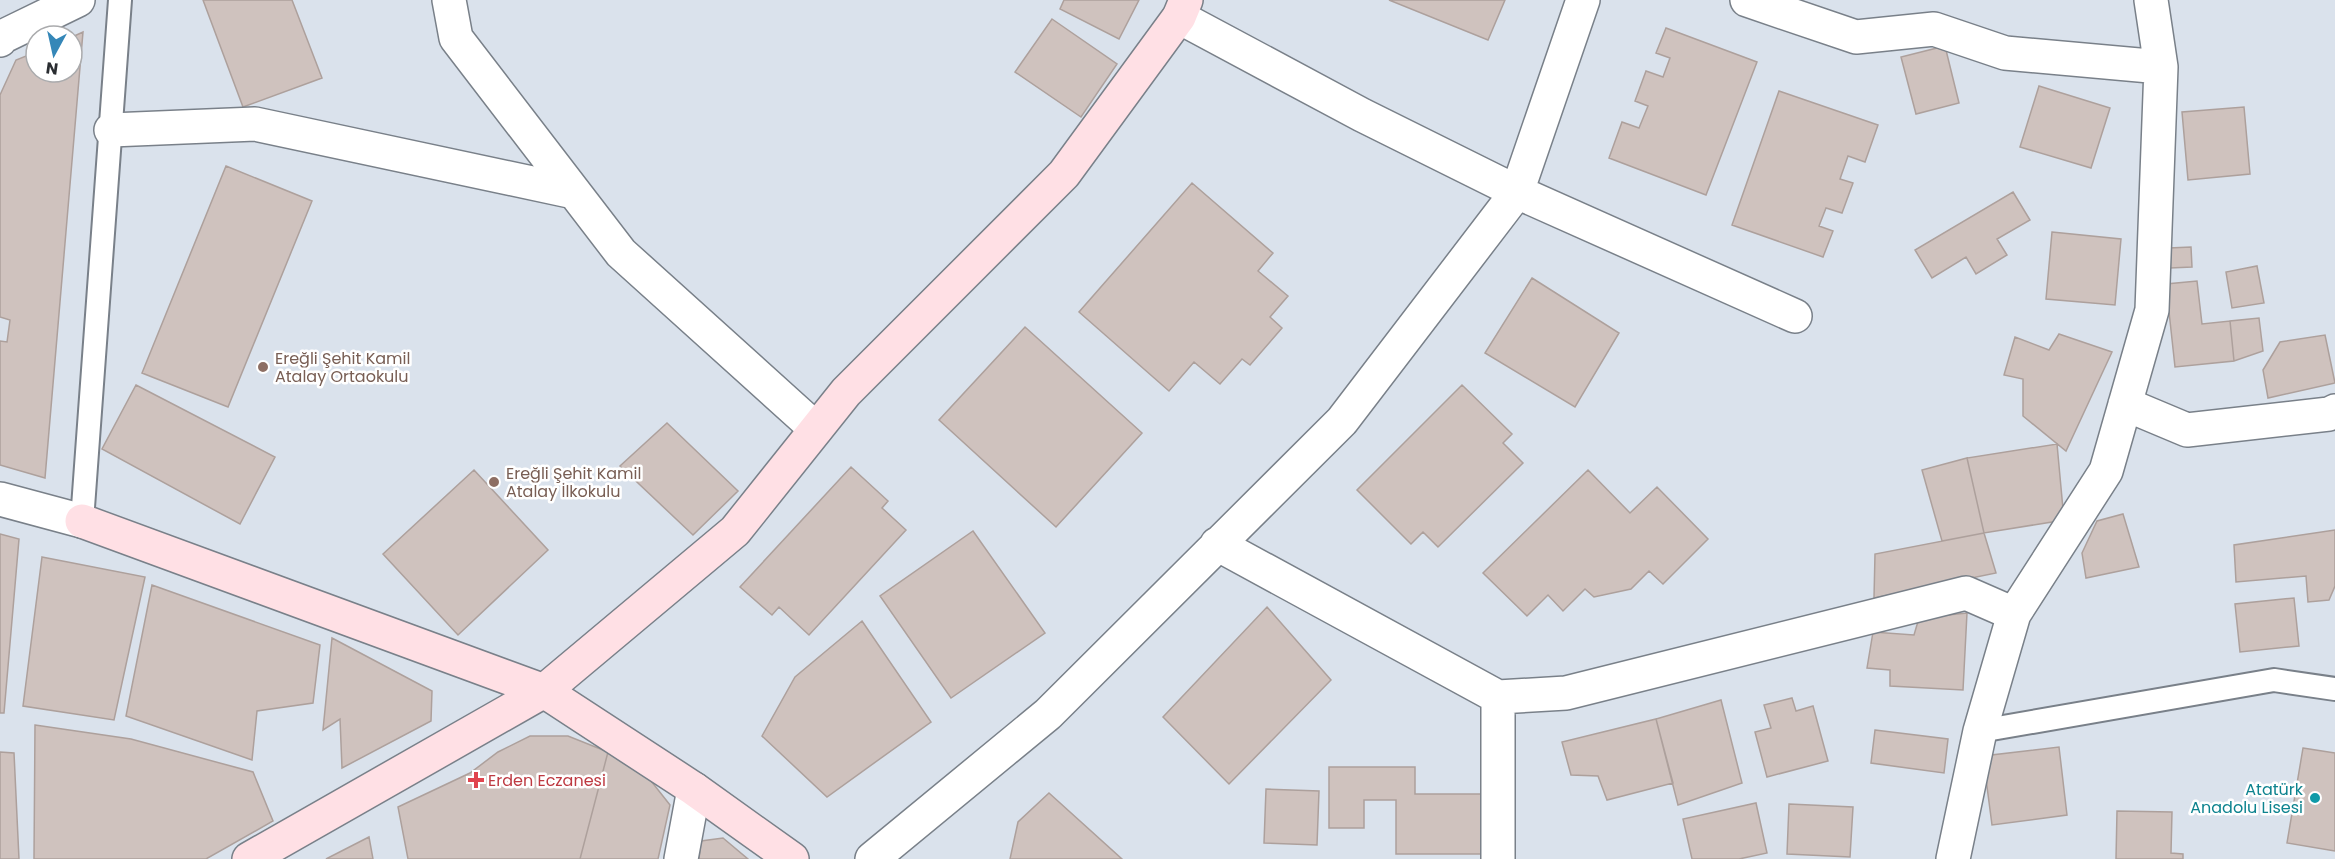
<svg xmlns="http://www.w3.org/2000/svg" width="2335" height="859" font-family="Poppins,sans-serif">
<rect width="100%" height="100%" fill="#dae2ec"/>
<path fill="#cfc2be" stroke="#ada09c" stroke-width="1.5" d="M203 0H292L322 78 243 107Z
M1064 0H1139L1119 39 1060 9Z
M1389 0H1505L1488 40Z
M1052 19 1117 64 1081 117 1015 72Z
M1666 28 1757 62 1706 195 1609 158 1622 122 1639 128 1648 106 1635 101 1646 71 1663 77 1670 58 1656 53Z
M83 32 45 478 0 465V341L7 342 10 320 0 317V95L16 60 36 52V72H72V37Z
M1945 46 1959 103 1916 114 1901 57Z
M2039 86 2110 108 2091 168 2020 147Z
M1779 91 1878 125 1865 162 1848 156 1840 179 1853 183 1842 213 1826 208 1819 226 1833 231 1823 257 1732 225Z
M2244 107 2250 174 2188 180 2182 112Z
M226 166 312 201 228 407 142 373Z
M1192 183 1273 253 1258 271 1288 296 1270 317 1282 328 1250 365 1242 359 1220 384 1194 362 1169 391 1079 312Z
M2013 192 2030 220 1997 239 2007 255 1976 274 1966 257 1932 278 1915 250Z
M2052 232 2121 239 2115 305 2046 299Z
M2191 247 2192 267 2170 268 2169 248Z
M2257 266 2264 303 2232 308 2226 272Z
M1532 278 1619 333 1575 407 1485 353Z
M2197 281 2202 324 2230 321 2234 361 2175 367 2166 284Z
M2259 318 2263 351 2234 361 2230 321Z
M1025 327 1142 433 1056 527 939 420Z
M2059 334 2112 352 2066 451 2023 416V379L2004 375 2015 337 2049 350Z
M2325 335 2335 383 2268 398 2263 370 2280 342Z
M136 385 275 457 240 524 102 449Z
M1462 385 1512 434 1503 443 1523 463 1438 547 1423 532 1411 544 1357 490Z
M667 423 738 491 693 535 620 466Z
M2057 444 2064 520 1984 533 1967 458Z
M1967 458 1984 533 1942 541 1922 470Z
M851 467 888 501 882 508 906 530 809 635 779 607 772 615 740 587Z
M474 470 548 550 458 635 383 554Z
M1588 470 1630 513 1657 487 1708 539 1663 584 1649 571 1631 589 1594 597 1585 589 1563 611 1548 595 1527 616 1483 573Z
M2123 514 2139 567 2086 578 2082 553 2097 521Z
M2335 530V586L2329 600 2308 602 2306 576 2236 582 2234 545Z
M973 531 1045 633 951 698 880 596Z
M1984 533 1996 573 1874 598 1875 554Z
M0 534 19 539 4 713H0Z
M42 557 145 577 114 720 23 706Z
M152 585 320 645 313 703 257 711 252 760 126 716Z
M2294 598 2299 646 2240 652 2235 604Z
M1267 607 1331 680 1229 784 1163 717Z
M1967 613 1963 690 1890 686V670L1867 668 1873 632 1914 635 1919 618Z
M862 621 931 722 827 797 762 736 795 677Z
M332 638 432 691 431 721 342 768 340 719 323 730Z
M1792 698 1796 711 1813 706 1828 761 1767 777 1755 732 1771 728 1764 705Z
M1721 700 1742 783 1678 805 1656 719Z
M1656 719 1673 783 1607 800 1598 776 1571 775 1562 742Z
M35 725 131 739 253 772 273 821 206 859H34Z
M1875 730 1948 739 1944 773 1871 763Z
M530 736H568L608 752 580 859H408L398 807 470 773 498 752Z
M2059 747 2067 815 1992 825 1983 756Z
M2303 748 2335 753V851L2287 843Z
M0 752 14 753 19 859H0Z
M608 752 644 772 670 805 658 859H580Z
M1329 767H1415V794H1481L1482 854H1396V800H1364V828H1329Z
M1266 789 1319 791 1317 845 1264 843Z
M1049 793 1122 859H1010L1018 822Z
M1756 803 1767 853 1739 859H1692L1683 819Z
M1789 804 1853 807 1850 857 1787 854Z
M2117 811 2172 812 2171 853 2183 854V859H2116Z
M369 837 373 859H326Z
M723 838 748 859H699L701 841Z"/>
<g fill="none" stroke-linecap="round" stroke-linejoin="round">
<g stroke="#798089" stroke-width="26">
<path id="lane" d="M82 521 120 0
M1980 731 2274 680 2335 689"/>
</g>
<g stroke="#798089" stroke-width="36">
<path id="street" d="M449 0 456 38 621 253 816 429
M1747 0 1856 37 1934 29 2005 53 2161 67
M1179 17 1362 115 1517 192 1795 316
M0 40 2 37 78 0
M111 130 255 124 574 192
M2125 404 2187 430 2329 414 2335 411
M0 499 82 521
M1217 544 1498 697
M681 859 694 789
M872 859 1048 714 1342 421 1517 192 1583 0
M1498 859V697L1566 693 1966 593 2014 614
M1953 859 1980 731 2014 614 2106 471 2152 310 2161 67 2151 0"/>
</g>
<g stroke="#798089" stroke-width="36">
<path id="secondary" d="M82 521 544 691 694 789 792 859
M249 859 544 691 735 531 846 392 1064 174 1179 17 1186 0"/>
</g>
<use href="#lane" stroke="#fff" stroke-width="22"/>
<use href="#street" stroke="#fff" stroke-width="33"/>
<use href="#secondary" stroke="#ffe0e5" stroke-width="33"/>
</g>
<g fill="#8d6e63" stroke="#fff" stroke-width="2">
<circle cx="263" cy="367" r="6"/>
<circle cx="494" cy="482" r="6"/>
</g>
<path fill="#e0444e" stroke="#fff" stroke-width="2" d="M473 771h6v6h6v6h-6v6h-6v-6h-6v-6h6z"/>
<circle fill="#0f9aa8" stroke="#fff" stroke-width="2" cx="2315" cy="798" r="6"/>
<g text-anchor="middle" stroke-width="5" stroke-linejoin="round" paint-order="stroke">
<g font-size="16" fill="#785e54" stroke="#fff" text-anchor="start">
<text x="275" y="364">Ereğli Şehit Kamil<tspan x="275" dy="18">Atalay Ortaokulu</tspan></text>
<text x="506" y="479">Ereğli Şehit Kamil<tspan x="506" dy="18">Atalay İlkokulu</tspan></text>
</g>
<g font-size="16" fill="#be3a42" stroke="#fff" text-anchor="start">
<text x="488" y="786">Erden Eczanesi</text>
</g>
<g font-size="16" fill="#0d838f" stroke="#fff" text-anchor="end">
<text x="2303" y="795">Atatürk<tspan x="2303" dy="18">Anadolu Lisesi</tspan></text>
</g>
</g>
<g transform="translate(54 54) rotate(188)"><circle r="28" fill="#ffffff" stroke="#aaabad" stroke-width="1.5"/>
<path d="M0-4.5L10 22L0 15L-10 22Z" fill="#3587b8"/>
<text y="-9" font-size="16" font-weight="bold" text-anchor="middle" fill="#2a2d31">N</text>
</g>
</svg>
